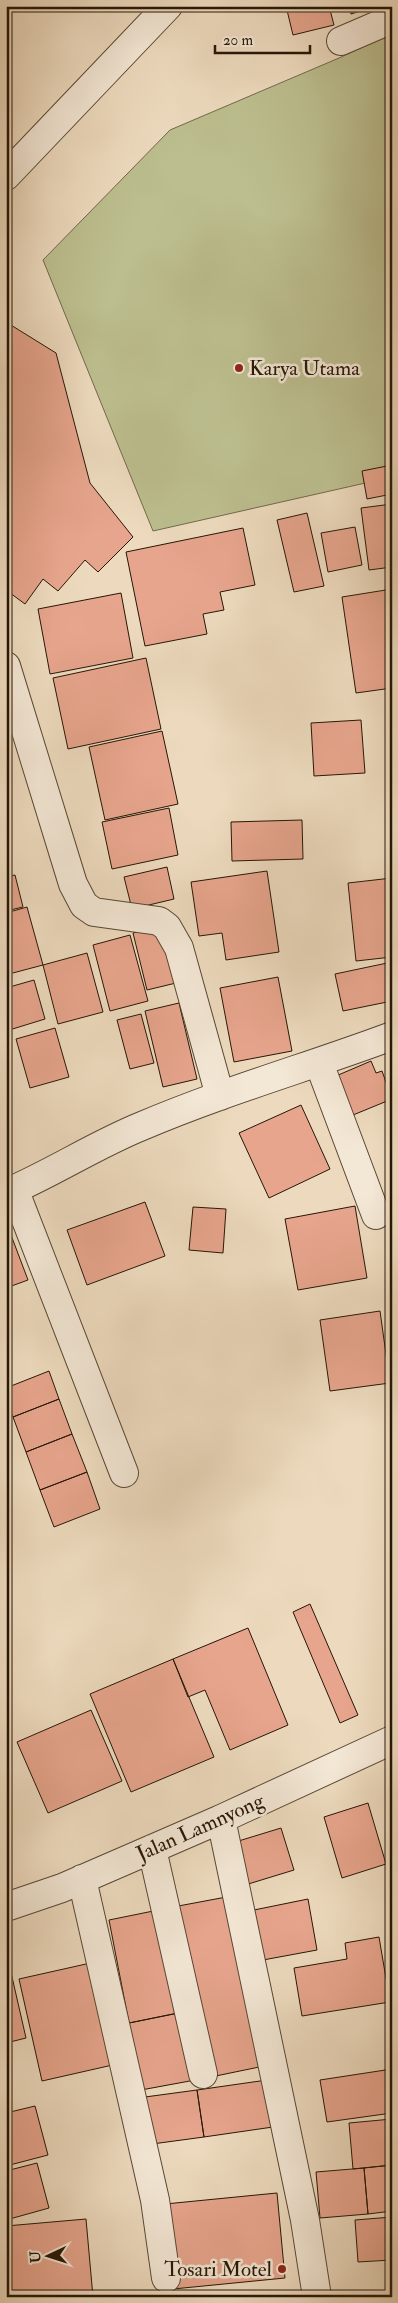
<svg xmlns="http://www.w3.org/2000/svg" width="398" height="2303" font-family="'IM FELL Double Pica',serif">
<rect width="100%" height="100%" fill="#eddabe"/>
<filter id="stains"><feTurbulence type="fractalNoise" baseFrequency=".004" numOctaves="4"/><feColorMatrix values="0 0 0 0 .2 0 0 0 0 .09 0 0 0 0 .02 0 0 0 .5 -.17"/></filter>
<radialGradient id="worn" r=".72"><stop offset=".6" stop-color="#630" stop-opacity="0"/><stop offset="1" stop-color="#630" stop-opacity=".3"/></radialGradient>
<path fill="#bcbe8f" stroke="#716a4a" d="M392 33V477L153 531 43 260 170 130 339 58Z"/>
<path fill="#e7a58d" stroke="#261606" d="M286 6H329L334 25 293 35Z
M349 6H376L351 14Z
M6 322 56 353 90 483 133 537 98 572 85 560 58 591 43 579 25 604 6 590Z
M392 465V494L367 499 362 471Z
M392 504V567L369 570 361 508Z
M307 513 324 586 294 592 277 520Z
M355 527 362 565 328 572 321 533Z
M243 528 255 585 220 592 224 610 203 614 207 634 145 646 126 552Z
M392 589V688L356 693 342 597Z
M121 593 133 658 50 674 38 609Z
M146 658 161 729 68 749 53 678Z
M361 720 365 773 314 776 311 723Z
M162 731 178 804 105 820 89 747Z
M388 783H392V856H390Z
M169 808 178 855 112 869 102 822Z
M302 820 303 859 232 861 231 822Z
M167 867 174 899 132 909 124 877Z
M267 871 279 952 226 960 222 933 199 936 191 882Z
M15 875 23 907 6 911V877Z
M392 878V957L356 961 348 883Z
M27 907 43 965 9 974 6 964V913Z
M162 926 176 983 147 990 133 933Z
M130 935 148 1001 110 1011 93 945Z
M87 953 103 1012 58 1024 43 965Z
M392 962V1001L343 1011 335 974Z
M278 977 292 1051 234 1062 220 988Z
M34 980 45 1019 6 1031V988Z
M179 1003 197 1079 163 1087 145 1011Z
M141 1014 154 1063 130 1069 117 1020Z
M55 1028 69 1077 30 1088 16 1039Z
M371 1061 376 1073 382 1071 392 1099 353 1115 336 1076Z
M301 1105 330 1169 269 1198 239 1133Z
M145 1202 165 1256 87 1285 67 1230Z
M355 1206 367 1278 298 1290 285 1219Z
M193 1207 226 1209 223 1253 189 1250Z
M11 1235 28 1280 6 1288V1237Z
M380 1311 390 1383 330 1391 320 1320Z
M49 1371 59 1399 13 1417 6 1399V1388Z
M59 1399 72 1434 26 1452 13 1417Z
M72 1434 87 1472 40 1490 26 1452Z
M87 1472 100 1509 54 1527 40 1490Z
M310 1604 358 1715 340 1723 293 1612Z
M248 1628 288 1725 230 1750 205 1690 188 1697 173 1659Z
M173 1659 214 1757 131 1792 90 1694Z
M91 1710 122 1781 48 1813 17 1742Z
M368 1803 386 1864 342 1878 324 1817Z
M281 1828 294 1870 245 1885 232 1843Z
M237 1895 269 2065 206 2078 173 1907Z
M308 1899 317 1950 263 1960 254 1910Z
M173 1907 193 2010 129 2023 109 1920Z
M379 1937 390 2002 302 2016 294 1968 347 1959 345 1943Z
M7 1955 26 2038 6 2043V1955Z
M95 1962 117 2064 42 2081 19 1979Z
M193 2010 206 2078 141 2090 129 2023Z
M392 2069V2113L327 2122 320 2080Z
M267 2080 273 2127 204 2137 197 2090Z
M197 2090 204 2137 152 2144 145 2097Z
M35 2106 48 2155 6 2166V2113Z
M392 2119V2165L353 2169 349 2123Z
M37 2163 49 2208 6 2220V2171Z
M392 2165V2211L368 2214 364 2168Z
M364 2168 368 2214 320 2218 316 2172Z
M277 2193 285 2278 173 2289 165 2204Z
M392 2217V2260L358 2262 355 2220Z
M86 2219 93 2297H6V2226Z"/>
<g fill="none" stroke-linecap="round" stroke-linejoin="round">
<g stroke="#584734" stroke-width="30">
<path id="minor" d="M341 41 392 19
M6 176 168 6
M6 666 73 884 84 905 94 912 159 921 167 927 179 948 220 1096
M319 1063 376 1215
M14 1189 124 1473
M6 1193C53 1173 95 1145 142 1126 224 1091 309 1067 392 1036
M221 1819 305 2220 317 2297
M152 1849 203 2074
M82 1879 155 2200 166 2278
M6 1907 62 1888 221 1819 392 1740"/>
</g>
<use href="#minor" stroke="#f3e7d5" stroke-width="28"/>
</g>
<g fill="#8f2418" stroke="#f3e7d5" stroke-width="2">
<circle cx="239" cy="368" r="5"/>
<circle cx="282" cy="2269" r="5"/>
</g>
<g text-anchor="middle" stroke-width="5" stroke-linejoin="round" paint-order="stroke">
<g font-size="21" fill="#261606" stroke="#f3e7d5" text-anchor="start">
<text x="249" y="375">Karya Utama</text>
<text x="272" y="2276" text-anchor="end">Tosari Motel</text>
</g>
<g font-size="21" fill="#261606" stroke="#f3e7d5">
<text transform="translate(200 1827) rotate(-24)" y="7">Jalan Lamnyong</text>
</g>
</g>
<rect width="398" height="2303" fill="none" stroke="#eddabe" stroke-width="25"/>
<rect x="8" y="8" width="383" height="2288" fill="none" stroke="#261606" stroke-width="2.5"/>
<rect x="12" y="12" width="373" height="2278" fill="none" stroke="#261606"/>
<g transform="translate(48 2256) rotate(266)" stroke="#f3e7d5" stroke-width="4" paint-order="stroke">
<path d="M0-4L9 19L0 12L-9 19Z" fill="#261606"/>
<text y="-8" font-size="14" font-weight="bold" text-anchor="middle" fill="#261606">U</text>
</g>
<path d="M215 45v8h95v-8" fill="none" stroke="#261606" stroke-width="2.5"/>
<text x="223" y="45" font-size="15" fill="#261606" stroke="#f3e7d5" stroke-width="4" paint-order="stroke">20 m</text>
<rect width="100%" height="100%" filter="url(#stains)"/>
<rect width="100%" height="100%" fill="url(#worn)"/>
</svg>
